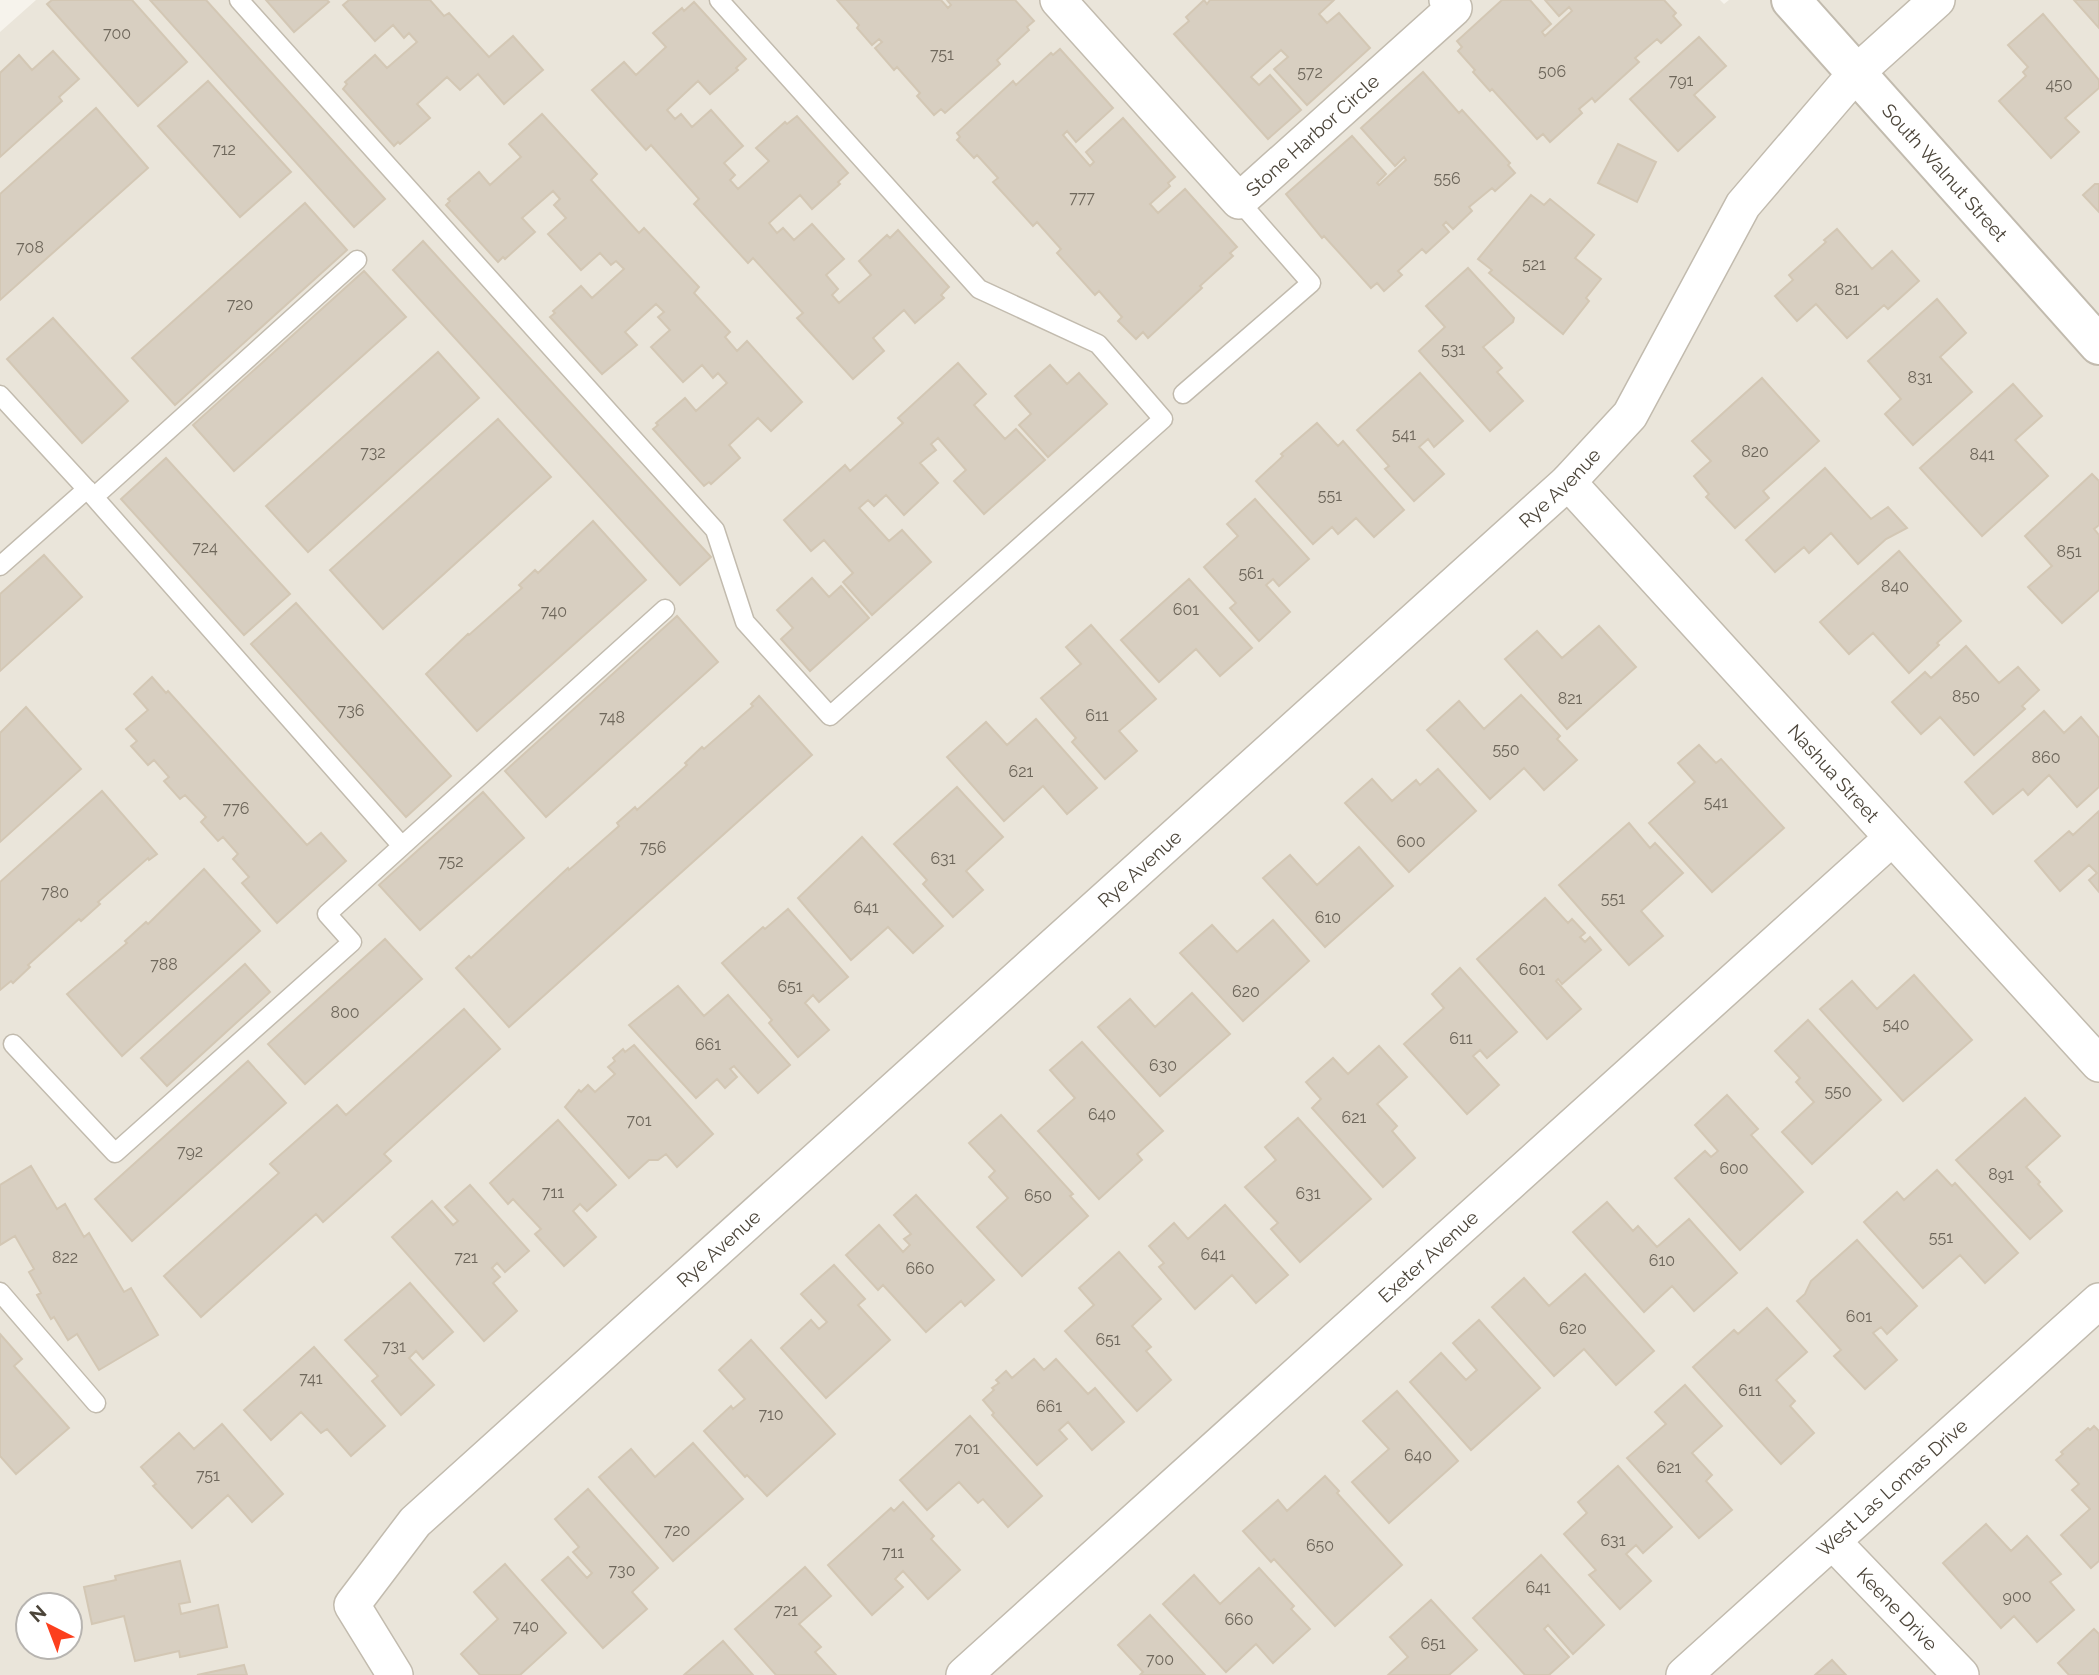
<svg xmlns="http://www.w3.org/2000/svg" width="2099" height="1675" font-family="Raleway,sans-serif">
<rect width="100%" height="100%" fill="#f6f3ec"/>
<path fill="#eae5da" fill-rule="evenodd" d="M36 0H1720L1724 4 1729 0H2099V1675H0V32ZM28 1605H70V1647H28Z"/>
<path fill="#d8cfc1" stroke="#d3c7b4" stroke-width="2" d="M52 0H132L187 62 138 106 47 4Z
M150 0H206L385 199 354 227Z
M266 0H327L329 2 294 32Z
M349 0H430L444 16 449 13 489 57 513 36 543 70 504 104 478 74 460 90 447 77 417 104 430 118 400 144 398 142 394 146 343 89 347 84 345 82 375 55 387 68 417 42 409 33 404 38 393 25 375 41 343 5Z
M837 0H941L948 8 951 5 947 0H1015L1034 21 1027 27 1029 30 997 60 1000 64 945 113 941 109 934 115 917 96 920 93 897 67 894 70 875 48 882 42 879 39 872 45 857 28 859 25Z
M1204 0 1207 4 1210 0H1334L1319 14 1327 23 1339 13 1370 48 1307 105 1274 69 1288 57 1281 50 1251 77 1259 85 1270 75 1301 110 1268 139 1174 34 1189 21 1186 17Z
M1502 0H1530L1551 24 1542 32 1545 36 1572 11 1569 7 1559 16 1545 0H1664L1676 13 1673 16 1681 25 1661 43 1657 39 1635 58 1639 62 1595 102 1592 98 1579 109 1582 113 1550 142 1543 134 1537 139 1492 89 1490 91 1473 72 1475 70 1458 51 1462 47 1457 41Z
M2074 0H2099V28Z
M694 2 746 59 736 68 738 70 710 94 698 81 667 110 675 119 681 114 692 127 711 110 743 146 724 163 735 175 730 180 738 189 769 161 756 148 785 122 787 124 797 116 848 173 838 182 840 184 812 209 800 195 769 223 777 233 783 228 794 240 812 224 844 259 826 275 838 289 832 295 839 303 871 275 859 261 887 235 890 238 898 230 949 287 941 295 944 298 915 323 904 310 873 338 884 351 853 379 797 318 803 313 753 258 748 263 694 204 699 199 651 145 646 150 592 90 624 62 636 75 666 47 653 33 682 8 684 11Z
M2043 14 2099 80V88L2065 118 2079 132 2051 158 1999 101 2026 76 2023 72 2028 67 2008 45Z
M1699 37 1726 66 1694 95 1715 117 1678 151 1630 99Z
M1060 49 1113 108 1076 142 1067 131 1063 135 1090 166 1094 162 1086 152 1123 118 1175 177 1168 183 1170 186 1150 204 1158 213 1185 189 1237 247 1230 253 1233 256 1200 286 1202 288 1148 338 1143 332 1136 339 1118 321 1122 317 1099 291 1095 295 1057 253 1061 249 1037 222 1033 226 993 182 998 178 977 155 974 158 957 140 960 137 957 133 1013 81 1016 85 1051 53 1053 55Z
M53 51 79 79 59 97 62 101 0 157V73L19 55 32 70Z
M1423 72 1459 113 1462 110 1510 163 1508 165 1515 173 1495 191 1492 188 1469 207 1472 211 1453 229 1446 222 1443 225 1449 232 1426 253 1422 249 1398 271 1402 275 1384 291 1377 283 1371 288 1324 236 1322 238 1286 194 1352 136 1386 174 1377 183 1379 185 1406 160 1404 157 1395 166 1361 128Z
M208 81 291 172 240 217 158 126Z
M96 108 148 168 0 300V194Z
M542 114 597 174 591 180 639 233 644 228 699 287 694 293 730 332 725 337 737 351 747 341 802 402 771 431 758 418 729 445 740 458 711 484 709 482 704 486 653 429 658 425 656 423 685 398 696 411 727 383 718 373 713 378 702 365 683 382 651 347 670 330 658 317 664 312 656 304 625 332 637 345 602 374 550 317 555 313 553 311 581 286 592 298 624 269 616 261 611 265 600 253 581 270 548 234 566 218 554 205 560 199 553 191 522 218 535 232 505 259 503 257 498 262 446 205 450 201 448 199 479 172 490 185 521 157 509 144Z
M1618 144 1656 162 1637 202 1598 183Z
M2095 184H2099V212L2083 195Z
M1531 195 1544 205 1550 199 1594 235 1575 258 1601 279 1586 298 1589 301 1563 334 1489 273 1492 270 1478 259Z
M305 203 347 250 175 405 132 358Z
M1837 229 1872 269 1892 251 1919 281 1888 309 1884 305 1847 338 1816 304 1797 321 1775 296 1793 280 1789 275 1826 242 1824 240Z
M423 241 711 557 680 585 393 270Z
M1468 268 1514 318 1513 322 1483 347 1502 368 1497 372 1523 401 1490 431 1419 351 1445 327 1426 306Z
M364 271 406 317 234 471 193 425Z
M1937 299 1966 333 1940 357 1972 392 1913 445 1885 414 1901 399 1868 361Z
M53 318 128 401 82 443 7 359Z
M438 352 479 398 308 552 266 506Z
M958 363 986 394 974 405 1005 439 1016 429 1045 460 984 514 954 481 966 470 938 438 931 444 936 450 920 463 938 483 904 515 886 495 874 506 868 500 859 508 889 541 902 530 931 562 872 615 843 582 853 573 824 540 811 551 784 520 845 465 850 471 903 423 898 418Z
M1050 365 1067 384 1079 373 1107 404 1048 457 1019 425 1031 414 1015 396Z
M1420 373 1463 421 1434 447 1428 439 1419 447 1444 474 1414 501 1385 469 1389 466 1357 430Z
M1762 378 1819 441 1763 491 1769 498 1735 528 1706 497 1709 494 1694 476 1711 461 1692 441Z
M2013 384 2042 416 2015 440 2048 476 1982 536 1920 468Z
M498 419 551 477 383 629 330 570Z
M1317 423 1338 446 1343 441 1404 510 1374 537 1356 518 1338 534 1332 527 1313 544 1256 481 1283 456 1281 454Z
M166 458 290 594 244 635 121 499Z
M1825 468 1871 519 1888 507 1907 528 1886 539 1858 564 1831 533 1809 553 1804 547 1775 572 1746 540Z
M2092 474 2099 481V525L2094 529 2099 535V590L2062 623 2028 587 2052 566 2025 536Z
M1255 499 1309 559 1279 586 1273 579 1266 585 1290 612 1259 641 1230 608 1236 603 1204 567 1238 536 1227 524Z
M593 521 646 580 477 731 426 674 468 634 469 635 522 588 519 585 535 570 538 573Z
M1899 551 1961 621 1937 643 1939 645 1909 673 1873 633 1849 654 1820 622Z
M44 555 82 597 0 671V594Z
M812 578 829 597 841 586 869 618 810 671 781 639 793 628 777 610Z
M1189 579 1252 648 1220 676 1196 649 1159 682 1121 640Z
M296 603 451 776 406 817 251 644Z
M677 616 718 662 546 817 505 771Z
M1091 625 1156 699 1119 731 1137 751 1105 779 1072 742 1076 738 1041 698 1081 664 1066 647Z
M1599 626 1636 667 1567 729 1505 659 1537 631 1562 658Z
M1966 646 1999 683 2018 667 2039 690 2022 706 2025 709 1974 755 1940 717 1921 734 1892 702 1925 672 1931 678Z
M152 677 166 693 168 691 307 845 321 833 346 861 277 923 242 883 249 877 233 859 238 854 223 837 218 841 201 822 206 817 185 795 180 799 164 781 169 777 154 760 148 765 131 746 137 741 126 729 148 710 134 694Z
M1521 695 1560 736 1557 739 1577 760 1544 790 1524 768 1490 799 1427 730 1459 701 1484 729Z
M759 696 812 755 509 1027 456 968 469 956 471 958 568 868 569 870 619 826 617 823 635 807 637 810 687 765 685 763 702 747 704 749 753 706 751 704Z
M26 707 81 769 0 842V733Z
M2044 711 2064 733 2081 717 2099 738V787L2077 807 2049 775 2028 795 2023 789 1993 814 1965 782Z
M1036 719 1097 788 1067 814 1043 786 1004 821 947 757 986 722 1007 745Z
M1699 745 1716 763 1721 759 1784 828 1712 892 1649 823 1695 782 1678 763Z
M1438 769 1476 811 1409 872 1345 803 1372 779 1392 801 1416 780 1420 785Z
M957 787 1003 837 966 871 983 890 953 917 923 884 927 880 894 844Z
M102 791 157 854 149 860 148 858 98 902 100 904 81 921 79 919 28 965 30 967 13 983 11 981 0 990V882Z
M483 792 524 838 420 930 379 885Z
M2099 811V892L2089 880 2097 873 2089 865 2060 891 2035 861 2069 831 2073 835Z
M1629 823 1650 848 1655 843 1683 873 1641 911 1663 936 1629 965 1559 885Z
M862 837 943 926 913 953 888 927 851 960 798 898Z
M1359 847 1393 886 1325 947 1263 878 1290 855 1317 885Z
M204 869 260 931 122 1056 67 994 127 943 125 941 146 922 148 924Z
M1545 898 1568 923 1572 919 1585 933 1580 937 1585 942 1590 937 1601 950 1562 984 1558 979 1556 981 1581 1009 1547 1039 1477 959Z
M788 909 848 977 819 1002 813 995 805 1003 829 1030 798 1057 769 1023 772 1020 722 963 763 927 765 929Z
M1273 920 1309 961 1243 1021 1180 953 1212 925 1237 952Z
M385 939 422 979 305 1084 268 1044Z
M245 964 270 992 167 1086 141 1058Z
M1460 968 1517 1032 1487 1058 1480 1050 1473 1056 1499 1085 1467 1114 1404 1044 1444 1008 1432 994Z
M1914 975 1972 1040 1903 1101 1820 1009 1852 981 1877 1009Z
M678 986 704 1016 728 995 790 1065 758 1093 734 1066 730 1069 737 1077 725 1088 717 1079 696 1098 629 1025Z
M1192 993 1230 1034 1160 1096 1098 1027 1130 999 1155 1027Z
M464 1009 500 1049 384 1154 391 1161 323 1222 316 1214 201 1317 164 1276 279 1173 270 1164 337 1105 346 1115Z
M1808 1020 1881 1100 1812 1164 1782 1132 1814 1102 1796 1082 1800 1078 1775 1051Z
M1082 1042 1163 1131 1137 1154 1142 1160 1099 1199 1038 1131 1075 1098 1050 1070Z
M634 1045 713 1134 677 1167 666 1154 658 1160H649L629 1178 565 1107 579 1090 581 1092 588 1085 595 1092 615 1074 608 1067 615 1061 613 1058 623 1049 625 1052Z
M1379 1046 1407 1077 1377 1104 1397 1126 1392 1131 1415 1158 1383 1187 1312 1108 1321 1099 1306 1082 1333 1058 1348 1074Z
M248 1061 286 1103 132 1241 95 1199Z
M1727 1095 1758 1129 1751 1135 1803 1192 1740 1250 1675 1178 1705 1151 1711 1157 1718 1151 1695 1125Z
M2025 1098 2060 1136 2026 1167 2040 1182 2038 1184 2062 1211 2030 1239 1956 1160Z
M1001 1115 1073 1194 1070 1196 1088 1216 1022 1276 977 1227 1008 1198 989 1177 995 1171 969 1143Z
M1298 1118 1371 1199 1300 1262 1271 1229 1278 1223 1245 1187 1276 1160 1265 1147Z
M558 1120 616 1185 587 1211 580 1204 573 1211 596 1237 564 1266 535 1234 541 1229 513 1199 508 1204 490 1183Z
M31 1166 57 1209 65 1204 84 1237 89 1233 124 1292 131 1288 158 1335 99 1370 77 1334 68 1340 54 1317 51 1319 37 1295 41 1293 29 1272 34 1269 15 1236 0 1245V1185Z
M1937 1170 1952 1186 1955 1183 2018 1253 1985 1283 1960 1255 1923 1288 1864 1222 1897 1192 1904 1200Z
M470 1185 529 1251 505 1272 497 1263 492 1268 500 1277 493 1283 517 1311 484 1341 392 1237 432 1201 453 1225 458 1221 445 1207Z
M916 1195 994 1280 965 1306 961 1301 926 1332 883 1285 878 1290 846 1255 879 1225 903 1252 910 1245 904 1239 911 1234 894 1215Z
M1607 1202 1633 1231 1638 1226 1657 1247 1689 1219 1737 1273 1694 1311 1672 1286 1644 1312 1573 1232Z
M1225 1205 1288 1275 1256 1303 1232 1275 1195 1309 1159 1267 1164 1263 1149 1246 1174 1223 1188 1239Z
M1857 1240 1917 1306 1887 1334 1881 1327 1873 1333 1897 1360 1865 1389 1834 1356 1841 1350 1797 1301 1805 1294 1811 1281Z
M1119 1252 1161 1299 1132 1326 1151 1347 1146 1351 1171 1380 1137 1411 1065 1331 1094 1305 1079 1288Z
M834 1265 865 1299 858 1305 890 1340 826 1398 781 1348 811 1320 819 1329 827 1322 801 1294Z
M1585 1274 1654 1351 1616 1385 1584 1349 1554 1376 1492 1307 1524 1278 1549 1306Z
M410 1283 453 1332 423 1359 416 1351 409 1358 434 1385 401 1415 372 1381 378 1376 345 1340Z
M1767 1308 1807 1352 1776 1380 1795 1401 1790 1406 1814 1433 1781 1464 1693 1367 1734 1330 1738 1334Z
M1479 1320 1540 1388 1471 1450 1410 1382 1441 1353 1466 1380 1477 1370 1453 1343Z
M0 1334 22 1359 14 1366 69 1428 16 1474 0 1456Z
M751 1340 835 1434 767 1496 747 1475 745 1477 704 1431 731 1406 733 1409 745 1399 719 1370Z
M314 1347 385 1426 351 1456 327 1429 321 1433 301 1412 271 1440 244 1410Z
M1034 1359 1044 1370 1056 1359 1088 1394 1095 1388 1124 1422 1092 1450 1068 1422 1059 1430 1067 1439 1037 1465 992 1415 994 1413 983 1400 994 1390 992 1388 999 1383 996 1380 1006 1371 1012 1378Z
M1685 1385 1722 1426 1692 1453 1712 1475 1706 1481 1732 1510 1699 1538 1627 1458 1666 1424 1655 1412Z
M1397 1391 1458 1461 1389 1523 1352 1482 1389 1449 1363 1421Z
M970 1416 1042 1496 1008 1527 983 1499 978 1503 959 1482 927 1510 900 1480Z
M222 1424 283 1494 252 1522 228 1495 192 1528 153 1486 156 1484 141 1467 179 1433 194 1449Z
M2094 1426 2099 1431V1561L2091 1568 2061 1535 2090 1509 2072 1490 2079 1484 2056 1460 2063 1454 2061 1452 2088 1428 2090 1430Z
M693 1443 743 1499 673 1561 599 1477 631 1449 655 1477Z
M1618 1466 1672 1527 1643 1553 1636 1545 1626 1554 1651 1581 1620 1609 1589 1575 1596 1570 1564 1534 1587 1513 1578 1502Z
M1325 1476 1339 1491 1337 1493 1402 1565 1335 1626 1274 1559 1271 1562 1243 1531 1278 1500 1287 1511Z
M588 1489 658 1568 632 1592 647 1609 603 1648 542 1580 568 1557 587 1578 592 1573 573 1552 579 1547 555 1519Z
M903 1502 934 1536 931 1539 960 1570 928 1599 903 1571 895 1579 903 1587 872 1615 828 1565 891 1508 894 1511Z
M1986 1524 2011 1551 2027 1536 2061 1574 2050 1582 2074 1610 2037 1642 2014 1616 2001 1628 1943 1563Z
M1541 1555 1604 1625 1573 1654 1548 1625 1544 1629 1569 1657 1549 1675H1525L1473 1618Z
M180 1561 190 1602 179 1604 181 1614 218 1605 227 1647 180 1657 179 1651 135 1661 124 1616 92 1624 84 1587 116 1580 115 1576Z
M505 1564 566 1633 520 1675H480L461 1654 498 1619 474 1592Z
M805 1567 831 1596 799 1624 821 1647 815 1652 836 1675H776L735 1629Z
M1259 1568 1294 1606 1291 1609 1310 1629 1273 1663 1256 1644 1226 1672 1163 1604 1194 1575 1220 1604Z
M1431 1600 1477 1650 1449 1675H1388L1408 1657 1390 1637Z
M1150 1615 1205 1675H1140L1143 1672 1118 1645Z
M2094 1629 2099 1634V1675H2069L2058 1663Z
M723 1641 753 1675H684Z
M1832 1660 1846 1675H1815Z
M244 1665 247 1675H197Z"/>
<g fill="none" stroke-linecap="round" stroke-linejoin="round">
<g stroke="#c2bbae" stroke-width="21">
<path id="service" d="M239 0 715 530 745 622 830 716 1163 419 1098 344 979 289 719 0
M1183 394 1311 283 1239 201
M0 395 94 497 402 846 665 609
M94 497 357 260
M0 566 87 489
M13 1044 115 1153 352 942 327 914 402 846
M0 1292 96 1403"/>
</g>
<g stroke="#c2bbae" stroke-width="38">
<g id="minor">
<path id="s1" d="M1058 0 1239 201 1454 8 1447 0"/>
<path id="s2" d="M1568 482 2099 1064"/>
<path id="s3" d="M1833 1542 1961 1675"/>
<path id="s4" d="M395 1675 352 1605 415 1522 1568 482 1630 415 1743 205 1856 73 1937 0"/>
<path id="s5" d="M964 1675 1892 838"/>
<path id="s6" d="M1684 1675 2099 1301"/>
</g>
</g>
<g stroke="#c2bbae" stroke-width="42">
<g id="tertiary">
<path id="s7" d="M1791 0 2099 345"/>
</g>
</g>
<use href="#service" stroke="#fff" stroke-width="18"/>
<use href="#minor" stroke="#fff" stroke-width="35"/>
<use href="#tertiary" stroke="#fff" stroke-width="38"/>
</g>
<g text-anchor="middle" stroke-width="7" stroke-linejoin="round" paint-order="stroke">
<g font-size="16" fill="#6e675b">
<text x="117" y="39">700</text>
<text x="942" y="60">751</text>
<text x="1552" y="77">506</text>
<text x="1310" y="78">572</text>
<text x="1681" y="86">791</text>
<text x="2059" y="90">450</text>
<text x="224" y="155">712</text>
<text x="1447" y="184">556</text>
<text x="1082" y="203">777</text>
<text x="30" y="253">708</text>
<text x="1534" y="270">521</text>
<text x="1847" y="295">821</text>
<text x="240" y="310">720</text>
<text x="1453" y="355">531</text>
<text x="1920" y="383">831</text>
<text x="1404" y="440">541</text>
<text x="1755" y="457">820</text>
<text x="373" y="458">732</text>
<text x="1982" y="460">841</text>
<text x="1330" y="501">551</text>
<text x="205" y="553">724</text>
<text x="2069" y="557">851</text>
<text x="1251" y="579">561</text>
<text x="1895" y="592">840</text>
<text x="1186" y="615">601</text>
<text x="554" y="617">740</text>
<text x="1966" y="702">850</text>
<text x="1570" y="704">821</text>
<text x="351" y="716">736</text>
<text x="1097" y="721">611</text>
<text x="612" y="723">748</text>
<text x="1506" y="755">550</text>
<text x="2046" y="763">860</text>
<text x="1021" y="777">621</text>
<text x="1716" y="808">541</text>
<text x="236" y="814">776</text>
<text x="1411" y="847">600</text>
<text x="653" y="853">756</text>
<text x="943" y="864">631</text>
<text x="451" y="867">752</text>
<text x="55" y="898">780</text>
<text x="1613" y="904">551</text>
<text x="866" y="913">641</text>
<text x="1328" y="923">610</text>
<text x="164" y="970">788</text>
<text x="1532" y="975">601</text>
<text x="790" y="992">651</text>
<text x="1246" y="997">620</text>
<text x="345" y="1018">800</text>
<text x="1896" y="1030">540</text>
<text x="1461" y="1044">611</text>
<text x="708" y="1050">661</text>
<text x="1163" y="1071">630</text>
<text x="1838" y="1097">550</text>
<text x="1102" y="1120">640</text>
<text x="1354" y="1123">621</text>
<text x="639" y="1126">701</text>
<text x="190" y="1157">792</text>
<text x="1734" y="1174">600</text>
<text x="2001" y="1180">891</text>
<text x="553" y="1198">711</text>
<text x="1308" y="1199">631</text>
<text x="1038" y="1201">650</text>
<text x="1941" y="1243">551</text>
<text x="1213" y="1260">641</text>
<text x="65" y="1263">822</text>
<text x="466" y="1263">721</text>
<text x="1662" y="1266">610</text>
<text x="920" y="1274">660</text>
<text x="1859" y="1322">601</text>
<text x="1573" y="1334">620</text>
<text x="1108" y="1345">651</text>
<text x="394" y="1352">731</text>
<text x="311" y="1384">741</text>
<text x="1750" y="1396">611</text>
<text x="1049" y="1412">661</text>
<text x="771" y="1420">710</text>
<text x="967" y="1454">701</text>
<text x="1418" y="1461">640</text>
<text x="1669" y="1473">621</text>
<text x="208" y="1481">751</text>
<text x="677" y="1536">720</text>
<text x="1613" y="1546">631</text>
<text x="1320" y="1551">650</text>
<text x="893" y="1558">711</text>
<text x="622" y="1576">730</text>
<text x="1538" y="1593">641</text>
<text x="2017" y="1602">900</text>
<text x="786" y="1616">721</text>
<text x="1239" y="1625">660</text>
<text x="526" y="1632">740</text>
<text x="1433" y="1649">651</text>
<text x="1160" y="1665">700</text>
</g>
<g font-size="19" fill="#4b4439" stroke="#fff">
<text dy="7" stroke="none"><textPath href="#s1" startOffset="369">Stone Harbor Circle</textPath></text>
<text dy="7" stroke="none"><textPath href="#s7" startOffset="231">South Walnut Street</textPath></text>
<text dy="7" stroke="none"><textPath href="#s4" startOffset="1729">Rye Avenue</textPath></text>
<text dy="7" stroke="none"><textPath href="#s2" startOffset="394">Nashua Street</textPath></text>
<text dy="7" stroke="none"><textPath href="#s4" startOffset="1162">Rye Avenue</textPath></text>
<text dy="7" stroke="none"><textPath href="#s4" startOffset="595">Rye Avenue</textPath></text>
<text dy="7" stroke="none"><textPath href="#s5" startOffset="625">Exeter Avenue</textPath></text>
<text dy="7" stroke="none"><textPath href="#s6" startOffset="280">West Las Lomas Drive</textPath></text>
<text dy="7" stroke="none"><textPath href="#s3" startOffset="93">Keene Drive</textPath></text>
</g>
</g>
<g transform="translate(49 1626) rotate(318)"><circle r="33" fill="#ffffff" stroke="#b7b4b0" stroke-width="2"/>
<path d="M0-5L12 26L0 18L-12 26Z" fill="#fc3f1d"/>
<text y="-10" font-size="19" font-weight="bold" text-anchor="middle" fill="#4b4439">N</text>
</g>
</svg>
